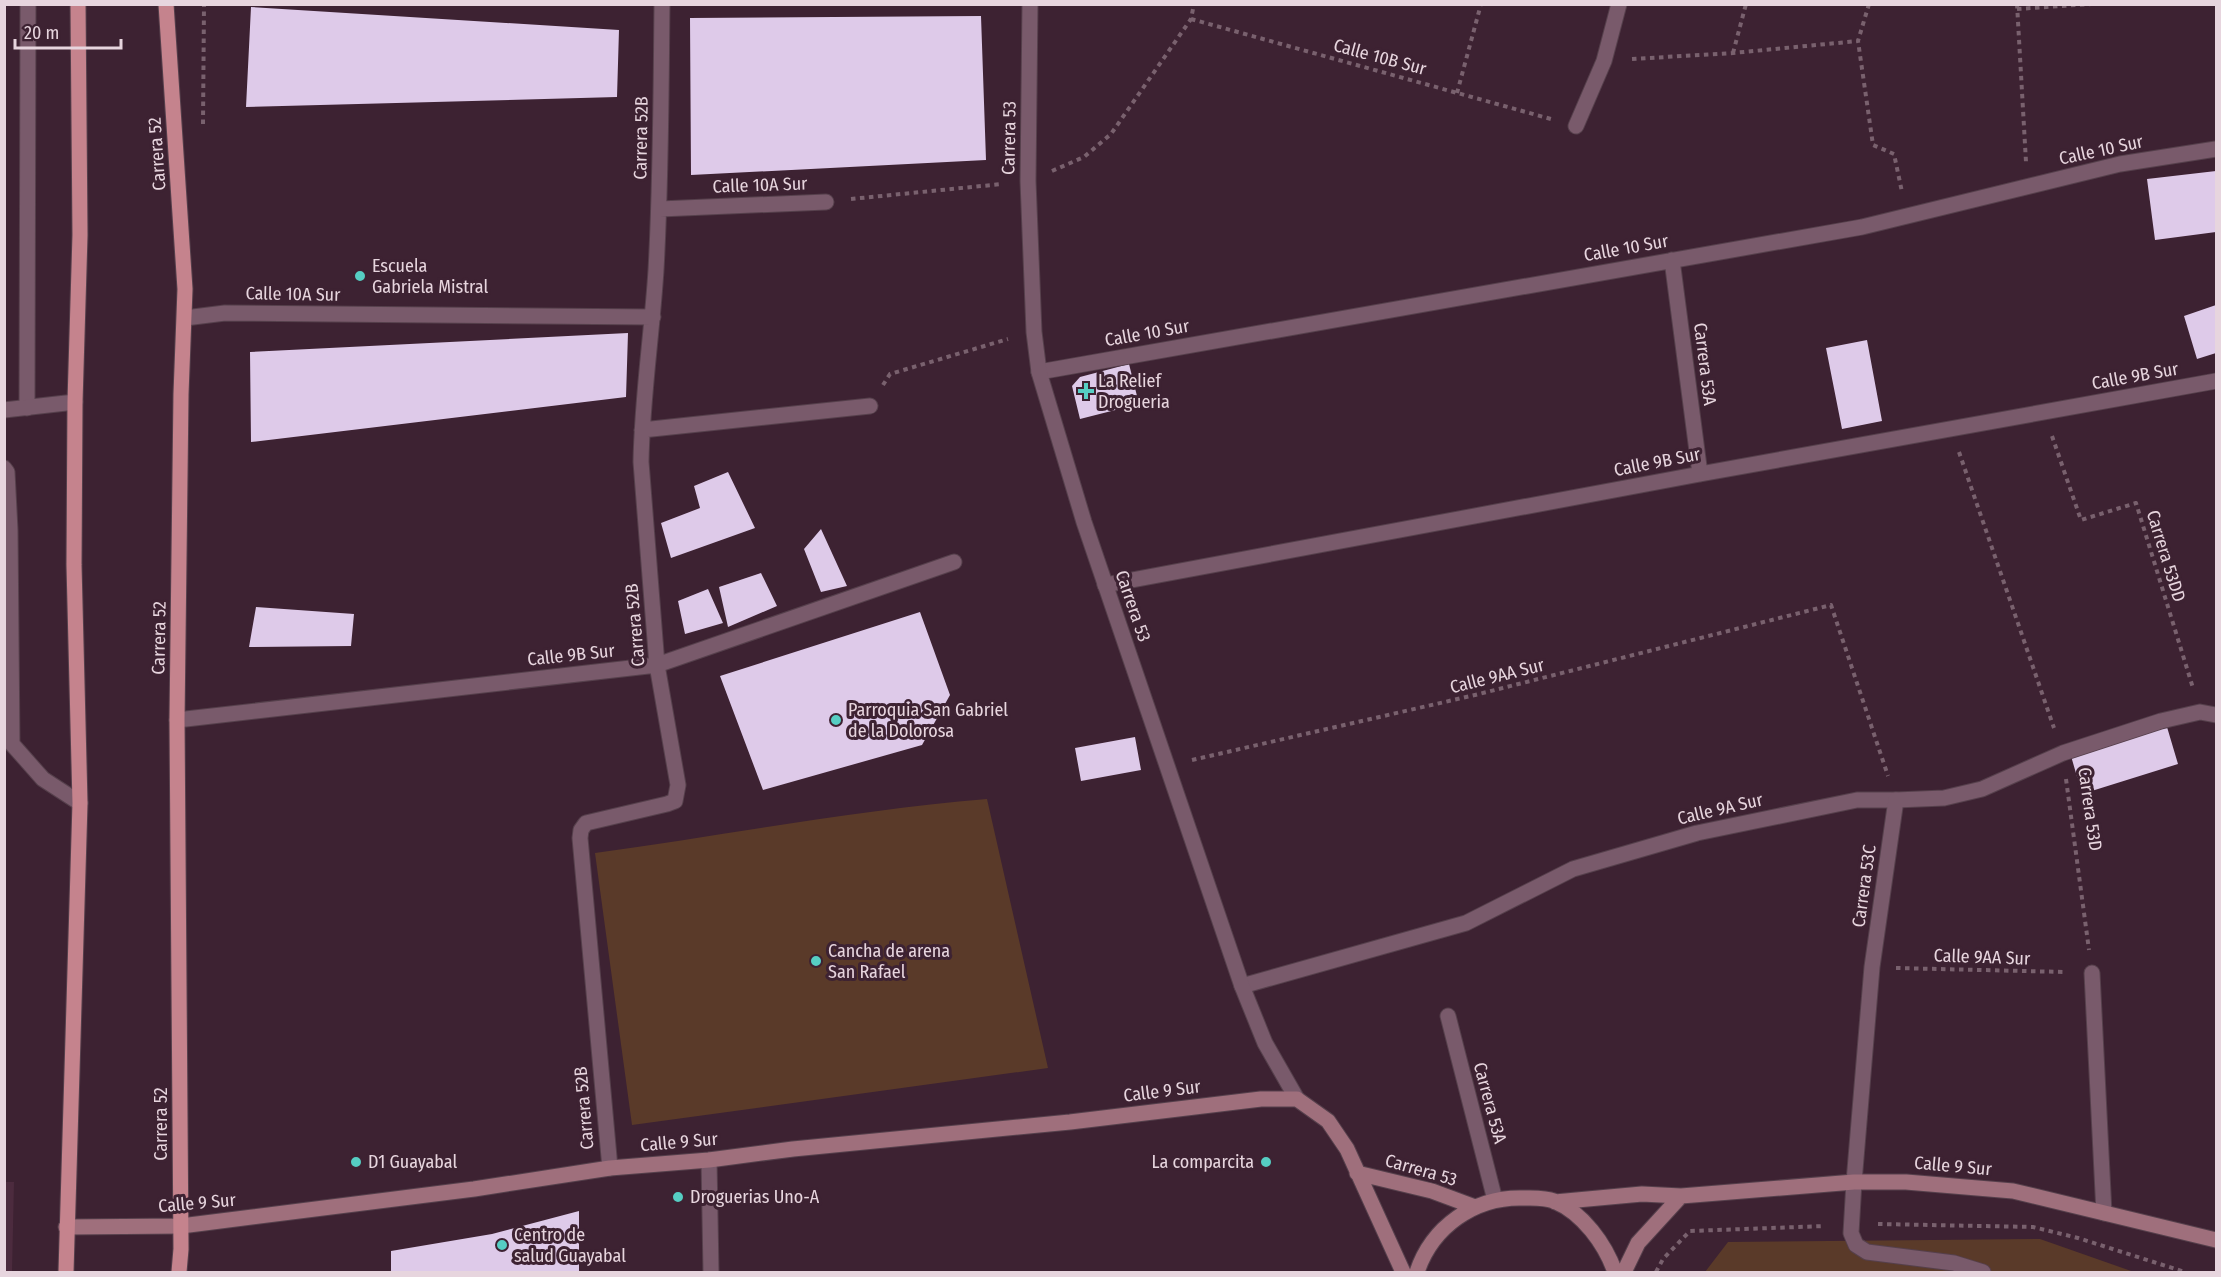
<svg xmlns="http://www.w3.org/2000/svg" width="2221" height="1277" font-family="'Fira Sans Condensed',sans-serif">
<rect width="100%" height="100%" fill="#3d2232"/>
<path fill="#4c2b3e" d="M5 1182H14L12 1272H5Z"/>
<path fill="#5a3a29" d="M987 799 1048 1068 632 1125 595 853C725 835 855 810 987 799Z
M2040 1239 2134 1272H1705L1728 1242Z"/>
<path fill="#decae9" d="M251 7 619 30 617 97 246 107Z
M981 16 986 160 691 175 690 18Z
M2216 171V232L2155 240 2147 179Z
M2216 305V353L2197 359 2184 316Z
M628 333 626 397 251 442 250 352Z
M1867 340 1882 421 1842 429 1826 348Z
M1129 364 1139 404 1080 419 1072 386 1080 377Z
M728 472 755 528 671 558 661 523 700 508 694 486Z
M821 529 847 586 821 592 804 549Z
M761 573 777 606 728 627 719 587Z
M708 589 723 623 685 634 678 601Z
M256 607 354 614 351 646 249 647Z
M920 612 950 695 922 745 763 790 720 676Z
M2167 727 2178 764 2082 794 2071 756Z
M1135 737 1141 770 1081 781 1075 748Z
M579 1211V1272H391V1251L492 1234Z"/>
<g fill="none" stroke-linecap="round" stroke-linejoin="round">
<g stroke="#56404c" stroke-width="17">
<path id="service" d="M27 408 28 4
M4 468 7 472 10 530 12 744 43 779 80 803
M1242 986 1466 923 1573 869 1697 833 1857 800H1896
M1854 1182 1851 1233 1856 1245 1867 1252 1954 1263 1983 1272"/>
</g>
<g stroke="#56404c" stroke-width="17">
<path id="pedestrian" d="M1576 126 1604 61 1619 4"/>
</g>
<g stroke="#56404c" stroke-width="17">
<path id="minor" d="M660 209 826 202
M1672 260 1700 474
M185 318 225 313 653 317
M1039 372 1862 227 2120 164 2216 149
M4 410 75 402
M642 430 870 406
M1105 585 1700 474 2216 381
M177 720 657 665 954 562
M2092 973 2104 1213
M1448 1016 1495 1200
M709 1160 711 1272
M610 1168 580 838 581 830 586 823 667 804 675 801 678 785 657 665 641 462C642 398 652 334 656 270 661 182 661 93 662 4
M1854 1182 1872 967 1896 800 1944 798 1982 789 2063 753 2161 721 2200 712 2216 715"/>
</g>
<g stroke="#56404c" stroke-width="17">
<path id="tertiary" d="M1030 4 1028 181 1034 332 1039 372 1084 522 1242 986 1265 1043 1297 1099"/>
</g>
<g stroke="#56404c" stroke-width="17">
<path id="secondary" d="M1357 1173 1432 1191 1475 1207
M1555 1202 1642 1194 1681 1196 1854 1182H1906L2013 1191 2216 1240
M66 1227 181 1226 474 1189 610 1168 709 1160 793 1149 1070 1122 1261 1099H1297L1328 1121 1347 1149 1403 1272
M1417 1272C1432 1227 1474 1197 1522 1198 1532 1198 1544 1197 1554 1201 1583 1213 1605 1244 1615 1272
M1624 1272 1638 1243 1681 1196"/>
</g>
<g stroke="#56404c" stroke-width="17">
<path id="primary" d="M166 4 185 289 181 394 177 720 181 1249 179 1272
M66 1272 80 803 74 565 75 402 80 235 78 4"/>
</g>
<path stroke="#79616e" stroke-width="4" stroke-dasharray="4.5 4.5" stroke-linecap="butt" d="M1869 4 1858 41 1873 145 1894 154 1902 192
M2017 4 2026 162
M2017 9 2091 4
M1191 19 1551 119
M1733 53 1746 4
M1632 59 1733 53 1858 41
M1457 93 1481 4
M203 124 204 4
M1052 171 1084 157 1111 134 1191 19 1194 4
M851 199 1002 184
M883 385 890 374 1008 339
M2052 436 2081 520 2136 503 2193 688
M1959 452 2054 728
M1192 760 1475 695 1831 605 1888 776
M2066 779 2089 950
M1896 968 2066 972
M1878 1224 2033 1227 2078 1238 2185 1272
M1656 1272 1663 1259 1690 1231 1825 1226"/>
<use href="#service" stroke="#795a6b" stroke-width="15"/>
<use href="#pedestrian" stroke="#795a6b" stroke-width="15"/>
<use href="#minor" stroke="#795a6b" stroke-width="15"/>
<use href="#tertiary" stroke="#795a6b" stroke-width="15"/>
<use href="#secondary" stroke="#9f6f7c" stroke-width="15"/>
<use href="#primary" stroke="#c5838d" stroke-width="15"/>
</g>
<g fill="#56cec3" stroke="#3d2232" stroke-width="2">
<circle cx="360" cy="276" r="6"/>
<path d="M1083 382h6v6h6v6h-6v6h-6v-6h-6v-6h6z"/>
<circle cx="836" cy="720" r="6"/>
<circle cx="816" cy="961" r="6"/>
<circle cx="356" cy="1162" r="6"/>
<circle cx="1266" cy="1162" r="6"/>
<circle cx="678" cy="1197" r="6"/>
<circle cx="502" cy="1245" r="6"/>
</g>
<g text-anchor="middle" stroke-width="6" stroke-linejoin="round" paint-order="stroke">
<g font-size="18" fill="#e7d5de" stroke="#3d2232">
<text transform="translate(1380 57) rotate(15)" y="6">Calle 10B Sur</text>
<text transform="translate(641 138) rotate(-89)" y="6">Carrera 52B</text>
<text transform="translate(1009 138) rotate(-89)" y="6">Carrera 53</text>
<text transform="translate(2101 150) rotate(-12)" y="6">Calle 10 Sur</text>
<text transform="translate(157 154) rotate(-94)" y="6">Carrera 52</text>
<text transform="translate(760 185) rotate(-2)" y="6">Calle 10A Sur</text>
<text transform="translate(1626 248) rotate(-10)" y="6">Calle 10 Sur</text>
<text transform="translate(293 294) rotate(1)" y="6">Calle 10A Sur</text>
<text transform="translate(1147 333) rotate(-10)" y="6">Calle 10 Sur</text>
<text transform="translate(1705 364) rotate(83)" y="6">Carrera 53A</text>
<text transform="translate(2135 376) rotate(-10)" y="6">Calle 9B Sur</text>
<text transform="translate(1657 462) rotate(-11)" y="6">Calle 9B Sur</text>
<text transform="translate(2166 556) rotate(73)" y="6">Carrera 53DD</text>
<text transform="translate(1133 606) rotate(71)" y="6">Carrera 53</text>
<text transform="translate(635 625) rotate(-95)" y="6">Carrera 52B</text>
<text transform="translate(159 638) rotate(-89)" y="6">Carrera 52</text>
<text transform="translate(571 655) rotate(-6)" y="6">Calle 9B Sur</text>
<text transform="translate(1497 676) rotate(-14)" y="6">Calle 9AA Sur</text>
<text transform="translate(1720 809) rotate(-13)" y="6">Calle 9A Sur</text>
<text transform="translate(2090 809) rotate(82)" y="6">Carrera 53D</text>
<text transform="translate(1864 886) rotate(-82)" y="6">Carrera 53C</text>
<text transform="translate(1982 957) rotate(2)" y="6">Calle 9AA Sur</text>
<text transform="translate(1162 1091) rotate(-7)" y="6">Calle 9 Sur</text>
<text transform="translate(1490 1103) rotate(75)" y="6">Carrera 53A</text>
<text transform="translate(584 1108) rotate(-95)" y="6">Carrera 52B</text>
<text transform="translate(161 1124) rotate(-90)" y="6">Carrera 52</text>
<text transform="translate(679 1142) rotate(-5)" y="6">Calle 9 Sur</text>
<text transform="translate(1953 1166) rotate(5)" y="6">Calle 9 Sur</text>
<text transform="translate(1421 1170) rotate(16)" y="6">Carrera 53</text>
<text transform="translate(197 1203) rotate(-5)" y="6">Calle 9 Sur</text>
</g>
<g font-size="18" fill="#e7d5de" stroke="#3d2232" text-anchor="start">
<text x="372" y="272">Escuela<tspan x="372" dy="21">Gabriela Mistral</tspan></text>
<text x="1098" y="387">La Relief<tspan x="1098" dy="21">Drogueria</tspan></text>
<text x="848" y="716">Parroquia San Gabriel<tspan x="848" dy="21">de la Dolorosa</tspan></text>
<text x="828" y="957">Cancha de arena<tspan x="828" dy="21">San Rafael</tspan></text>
<text x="368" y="1168">D1 Guayabal</text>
<text x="1254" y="1168" text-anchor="end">La comparcita</text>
<text x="690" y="1203">Droguerias Uno-A</text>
<text x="514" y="1241">Centro de<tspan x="514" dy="21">salud Guayabal</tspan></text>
</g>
</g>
<rect width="2221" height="1277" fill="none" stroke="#e7d5de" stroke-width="12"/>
<path d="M15 39v9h106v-9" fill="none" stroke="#e7d5de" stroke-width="3"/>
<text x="24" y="39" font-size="18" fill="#e7d5de" stroke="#3d2232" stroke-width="4.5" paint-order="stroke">20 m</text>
</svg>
